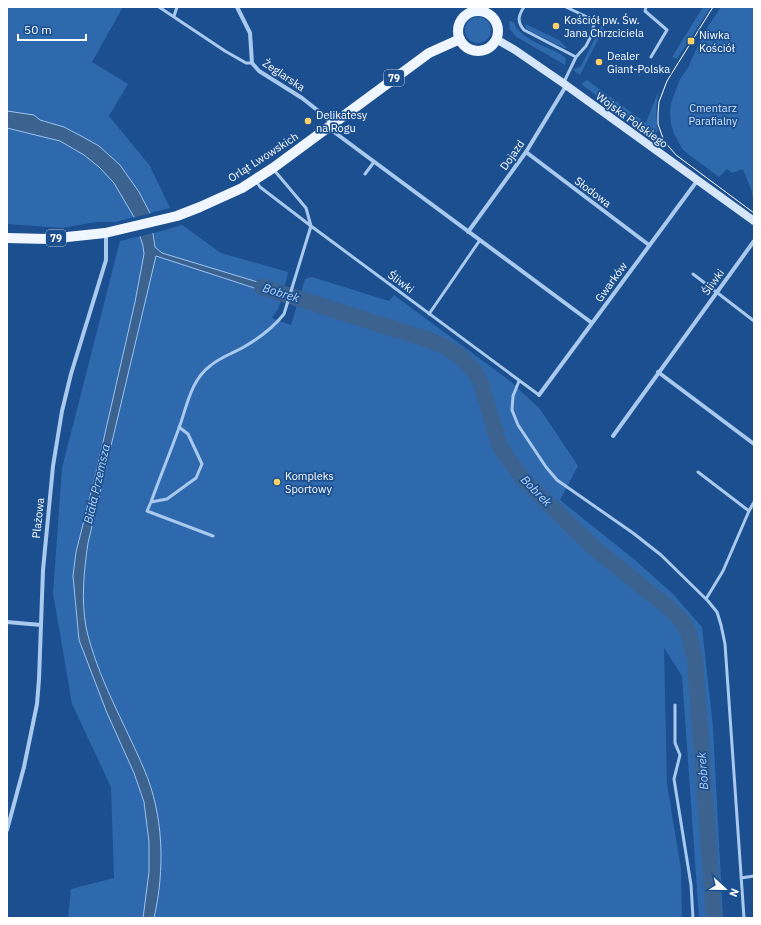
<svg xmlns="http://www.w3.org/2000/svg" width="761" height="925" font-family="'IBM Plex Sans',sans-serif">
<rect width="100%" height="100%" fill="#1b4f8f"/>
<path fill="#2e69ad" d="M7 7H123L92 62 128 84 109 116 150 166 170 208 150 213 139 192 99 146 83 137 64 127 40 120 34 115 7 111Z
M703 7H711L677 59 672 57Z
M721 7H754V198L752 196V192L743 169 732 173 727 169 719 177 683 150 674 134 671 124 670 112 671 103 680 79 688 68 703 34Z
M465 30a13 13 0 1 1 26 0a13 13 0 1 1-26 0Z
M604 20 607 22 580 75 573 70 581 66Z
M509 21 514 22C518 38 547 47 561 54L566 59 565 65 515 36 510 29Z
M523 23 559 40 567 48H564L526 29 525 24Z
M587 80 646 123 658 92 656 114 658 132H656L652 137 581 84Z
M7 128 60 141 84 155 99 167 114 183 134 217 116 222H96L62 228 7 224Z
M182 225 221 253 288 272 284 290 170 256 162 253 155 247 154 233Z
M140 236 143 246 144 254 135 302 95 477 76 552 75 599 79 640 107 713 134 773 144 802 149 842V872L143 918H68L71 889 114 878 111 787 72 704 53 593 62 468 120 241Z
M156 256 282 297 278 309 272 318 291 325 305 279 312 277 389 301 394 295 510 381 540 409 578 466 560 500 635 560 673 594 702 627 713 727 723 918H699L682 676 664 648 667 784 681 869 682 918H154C165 870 164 815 144 769 124 722 97 677 86 627 81 600 84 570 88 543Z"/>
<path fill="#3c6290" stroke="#9cc4f0" d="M7 111 34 115 40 120 64 127 83 137 99 146 120 165 139 192 150 213 155 247 162 253 284 290 282 297 156 256 88 543C84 570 81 600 86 627 97 677 124 722 144 769 164 815 165 870 154 918H143L149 872V842L144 802 134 773 107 713 79 640 73 576 76 552 95 477 135 302 144 254 143 246 134 217 114 183 99 167 84 155 60 141 7 128Z"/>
<path fill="#1b4f8f" d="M152 213 156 232 138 237 132 218Z"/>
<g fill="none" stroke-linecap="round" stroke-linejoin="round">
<path stroke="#3c6290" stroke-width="16" d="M262 287 426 339 444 346 461 357 475 372 481 384 500 447 522 478 593 547 668 607 683 622 688 631 695 660 714 918"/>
<path stroke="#a9c9ee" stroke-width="3" d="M159 7 225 51 246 63H252
M524 7C518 16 517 22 524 30L576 57
M646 7 645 11 667 30 651 57
M174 16 177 7
M564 82 576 57 586 46 591 36 594 24 587 17 566 7
M365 174 374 162
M256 181 260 187 311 226 539 395
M693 274 754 321
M429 314 480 240
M519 381 513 396 512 410 518 425 546 467 557 480 633 533 661 555 708 601 717 612 721 625 725 644 744 918
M179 427 188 434 202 464 196 478 167 499 151 502 147 511 213 536
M698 472 749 511
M151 502C160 477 170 453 179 428 187 406 191 380 210 366 219 358 231 354 242 348 258 339 273 328 284 314L311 226 306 208 274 170
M706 599 723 571 749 511 754 502
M675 705V743L680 755 674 779 691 885 693 918
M741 878 754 876"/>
<path stroke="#a9c9ee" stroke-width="4" d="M237 7 250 33 252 63 259 71 302 98 326 117 331 124
M329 127 334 132 592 323
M526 152 649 245
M468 232 526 152 566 86
M658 372 754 444
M539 395 697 181
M613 436 754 241
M7 622 41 625
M7 830 24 767 37 704 39 679 43 570 53 466 62 411 71 374 106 260V234"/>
<path stroke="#d6e6fa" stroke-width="8" d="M496 39 515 50 563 83 754 221"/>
<path stroke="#f0f6ff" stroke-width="10" d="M458 31a20 20 0 1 1 40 0a20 20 0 1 1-40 0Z
M7 238 48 239 105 233 177 216 200 207 242 188 273 168 429 53 460 39"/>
<path stroke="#fff" stroke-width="1" d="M713 7 667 81 659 102 658 113V124L664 141 676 155 754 213"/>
</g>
<g fill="#ffd166" stroke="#1b4f8f" stroke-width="1.5">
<circle cx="556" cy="26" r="4"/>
<rect x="687" y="37" width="8" height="8" rx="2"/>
<circle cx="599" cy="62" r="4"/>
<circle cx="308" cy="121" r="4"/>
<circle cx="277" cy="482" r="4"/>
</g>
<g text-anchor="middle" stroke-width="3.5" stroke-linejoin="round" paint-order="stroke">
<g fill="#1b4f8f" stroke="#bbcadd" stroke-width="1">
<rect x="384" y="70" width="20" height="16" rx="3"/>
<rect x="46" y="230" width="20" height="16" rx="3"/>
</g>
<g font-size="10" font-weight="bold" fill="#fff">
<text x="394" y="82">79</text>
<text x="56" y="242">79</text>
</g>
<g font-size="11" fill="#fff" stroke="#1b4f8f" text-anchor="start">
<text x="564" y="24">Kościół pw. Św.<tspan x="564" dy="13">Jana Chrzciciela</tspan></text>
<text x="699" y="39">Niwka<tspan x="699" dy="13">Kościół</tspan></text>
<text x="607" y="60">Dealer<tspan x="607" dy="13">Giant-Polska</tspan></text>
<text x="316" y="119">Delikatesy<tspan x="316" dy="13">na Rogu</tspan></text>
<text x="285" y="480">Kompleks<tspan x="285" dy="13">Sportowy</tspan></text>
</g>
<g font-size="11" fill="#fff" stroke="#1b4f8f">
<text transform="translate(284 75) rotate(34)" y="4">Żeglarska</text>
<text transform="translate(632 120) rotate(36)" y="4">Wojska Polskiego</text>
<text transform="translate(512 155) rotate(-55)" y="4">Dojazd</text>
<text transform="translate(263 157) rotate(-33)" y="4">Orląt Lwowskich</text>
<text transform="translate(593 192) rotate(37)" y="4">Słodowa</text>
<text transform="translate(401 282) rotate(37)" y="4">Śliwki</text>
<text transform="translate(611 282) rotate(-54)" y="4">Gwarków</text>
<text transform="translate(713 282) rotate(-53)" y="4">Śliwki</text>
<text transform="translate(38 518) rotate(-84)" y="4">Plażowa</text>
</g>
<g font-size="11" fill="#cfe3fa" stroke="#1b4f8f">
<text x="713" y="112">Cmentarz<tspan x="713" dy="13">Parafialny</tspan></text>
</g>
<g font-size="12" font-style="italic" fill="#b5d3f5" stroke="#1b4f8f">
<text transform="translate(281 293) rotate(17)" y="4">Bobrek</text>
<text transform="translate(97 484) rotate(-77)" y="4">Biała Przemsza</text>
<text transform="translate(536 491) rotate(45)" y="4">Bobrek</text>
<text transform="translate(703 771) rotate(-94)" y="4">Bobrek</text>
</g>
</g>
<rect width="761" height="925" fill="none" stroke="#ffffff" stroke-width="16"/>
<g transform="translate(725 889) rotate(112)" stroke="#1b4f8f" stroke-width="3" paint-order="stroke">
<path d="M0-3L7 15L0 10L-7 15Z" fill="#ffffff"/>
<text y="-6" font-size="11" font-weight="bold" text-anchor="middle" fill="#ffffff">N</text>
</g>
<path d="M18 34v6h68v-6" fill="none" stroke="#ffffff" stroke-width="2"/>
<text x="24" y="34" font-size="12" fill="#ffffff" stroke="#1b4f8f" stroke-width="3" paint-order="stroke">50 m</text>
</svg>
